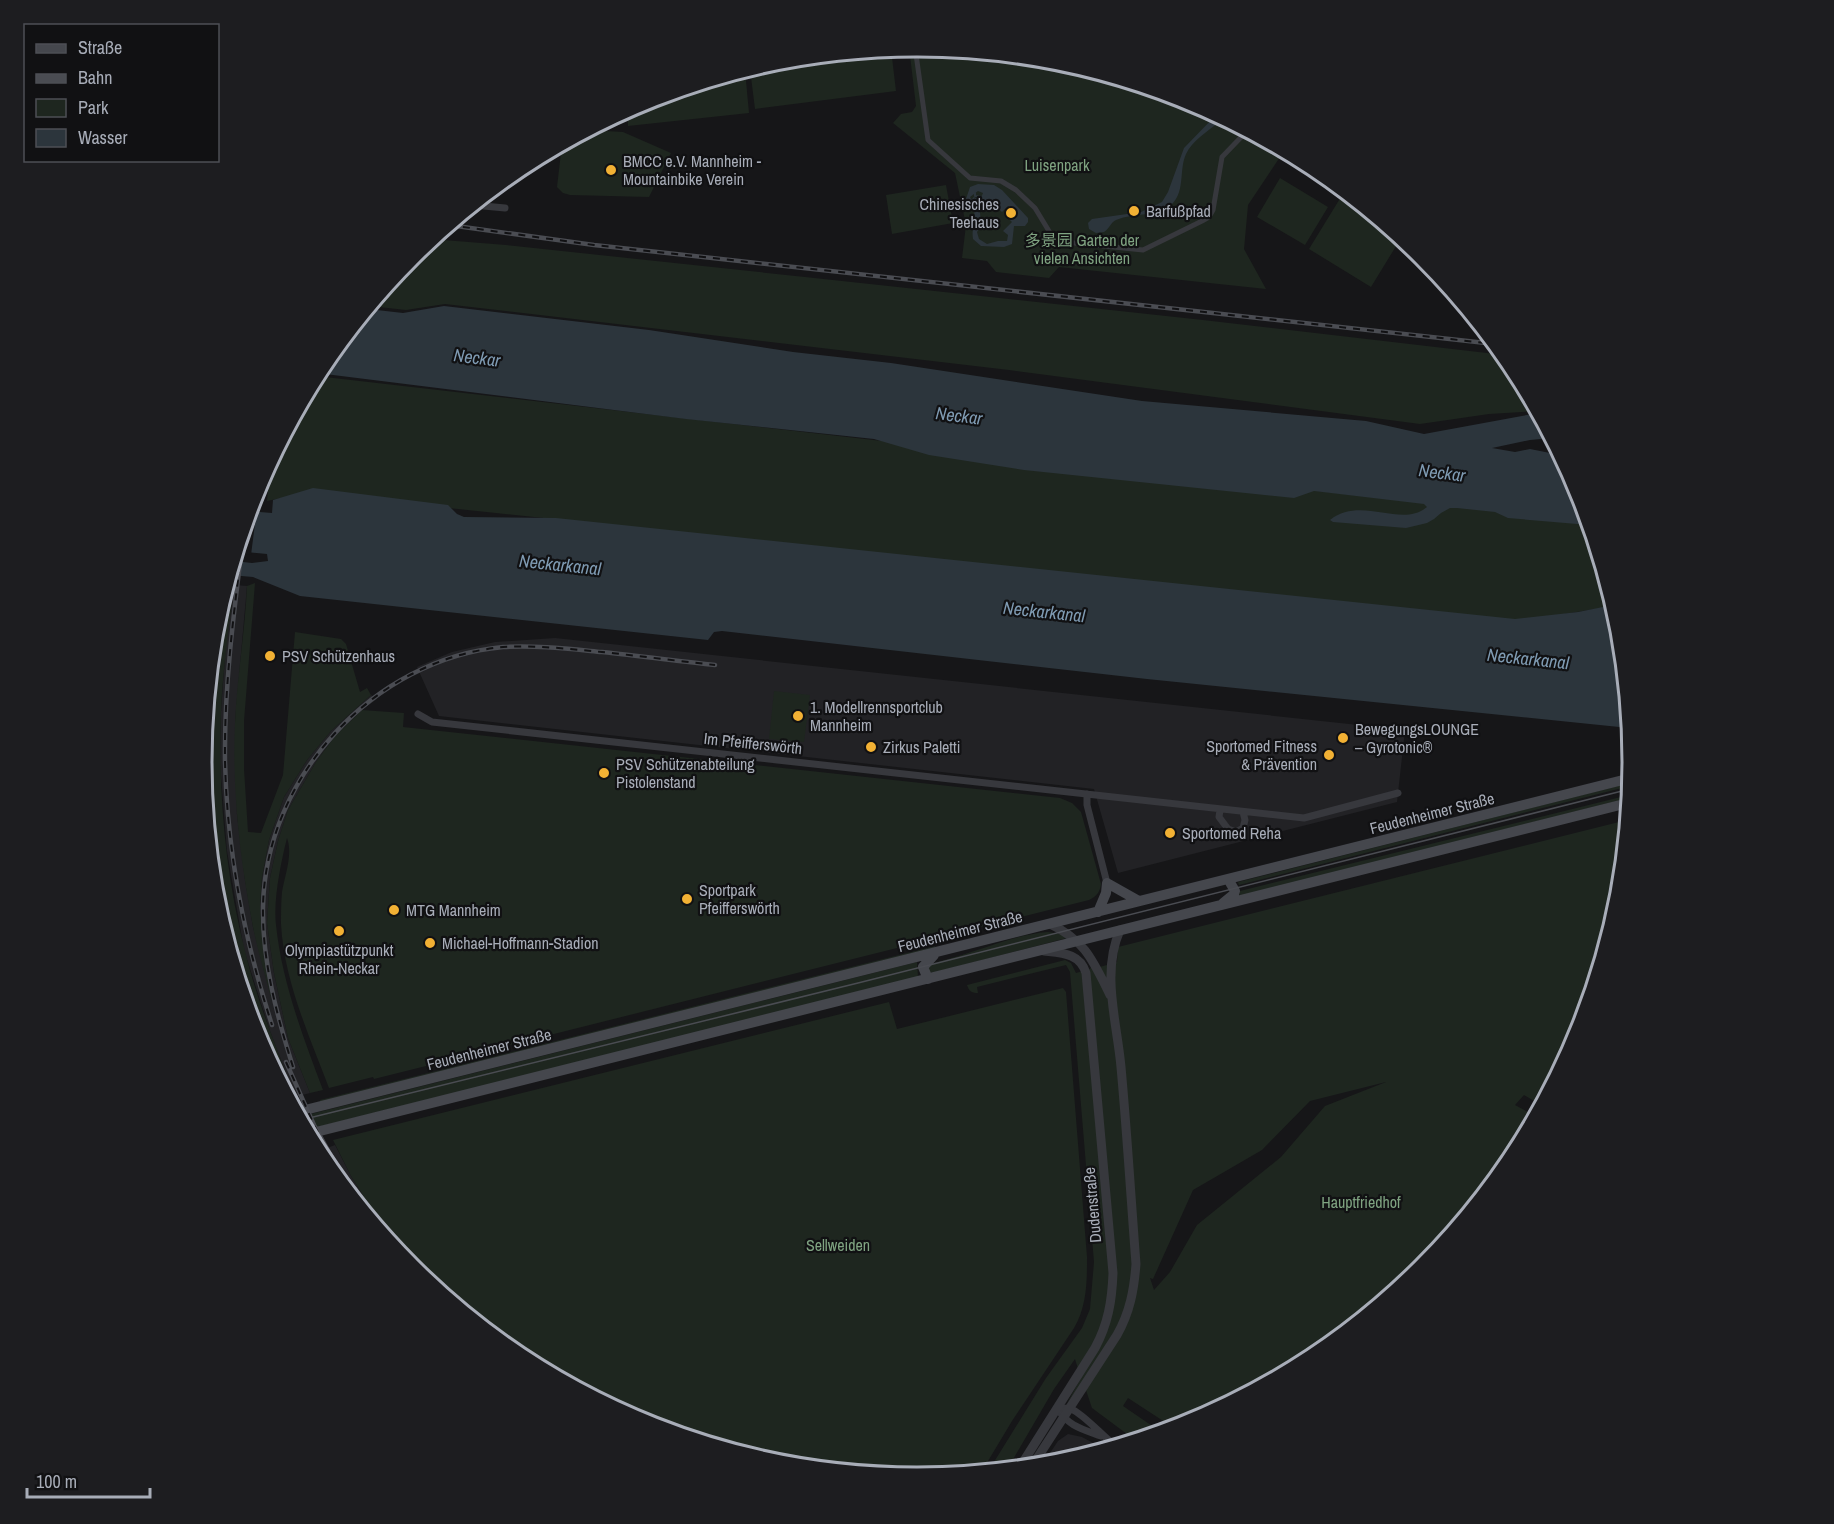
<svg xmlns="http://www.w3.org/2000/svg" width="1834" height="1524" font-family="'Archivo Narrow','Noto Sans SC',sans-serif">
<rect width="100%" height="100%" fill="#161618"/>
<path fill="#222225" d="M235 585 247 586 235 721 237 815 245 880 253 927 270 993 262 936 260 906 262 877 269 840 284 797 307 760 331 731 371 695 377 699 362 710 335 736 316 762 288 810 278 841 270 878 267 923 274 973 288 1038 310 1093 295 1097 270 1031 244 950 227 851 220 763 221 711 226 641Z
M555 638 1405 730 1397 802 1118 873 1094 789 439 716 417 667 452 652 495 642Z
M335 1145 351 1176 381 1224 416 1272 343 1184 322 1150Z
M1068 1434 1082 1437 1104 1449 1056 1464 1042 1465 1058 1441Z"/>
<path fill="#1e261f" fill-rule="evenodd" d="M909 47H917L1057 60 1191 101 1284 151 1248 205 1244 249 1266 289 1059 267 1049 278 996 272 987 261 962 258 966 225 955 173 893 123 901 114 912 112 916 106Z
M891 49 896 91 755 109 750 69 778 60Z
M745 70 749 113 628 126 627 110 644 101Z
M588 130 623 132 671 153 649 197 570 195 563 193 557 187 562 144Z
M1280 178 1328 207 1305 245 1257 217Z
M946 185 953 223 892 234 886 195Z
M1344 192 1401 238 1371 287 1309 249Z
M431 239 506 245 805 277 1203 320 1504 355 1512 365 1537 411 1489 414 1420 424 1009 370 445 304 406 310 370 306 411 256Z
M316 376 1588 522 1614 606 1521 621 306 493 267 501 271 459Z
M231 583 234 584C229 626 223 668 221 711 218 790 225 873 245 951 257 1001 277 1049 295 1097L290 1099 256 1035 225 934 213 861 207 777 206 733 207 708 224 620 216 649 215 628 218 612H225L228 604 226 596H229Z
M255 583 244 721V769L248 832 261 833 283 775 295 632 341 639 346 644 360 692 367 688 371 695 331 731 307 760 284 797 269 840 262 877 260 906 262 936 272 1002C266 977 258 953 253 927 240 860 232 791 235 723 237 677 245 632 247 586Z
M774 691 810 695 804 742 769 739Z
M362 710 404 713 403 727 1060 798 1072 803 1081 812 1101 884C1100 892 1097 896 1089 900L374 1079 373 1077 329 1088C309 1035 284 981 281 924 281 914 281 902 282 892 285 875 293 854 287 838 281 862 273 900 276 925 282 982 303 1037 323 1090L310 1093 288 1038 274 973 267 923 270 878 278 841 288 810 316 762 335 736Z
M1630 783V786L1239 885 1238 882Z
M1629 795V798L1239 896 1240 891Z
M1627 820 1619 902 1578 1036 1541 1105 1524 1095 1515 1105 1535 1116 1512 1160 1423 1268 1314 1357 1190 1423 1174 1428 1128 1398 1123 1406 1161 1432 1135 1440 1092 1408 1083 1381 1067 1403 1081 1378 1075 1359 1054 1389 1008 1468 989 1470 1046 1378 1082 1328 1090 1309 1094 1262 1070 972 1066 965 977 987 978 993C971 993 969 991 967 985L1065 960 1071 963 1076 973 1090 969 1091 967 1093 969 1117 962 1118 947ZM1386 1082 1325 1106 1281 1157 1197 1225 1170 1272 1154 1290 1150 1278 1153 1279 1193 1190 1262 1150 1310 1101Z
M1048 932 1060 934 1067 938 932 973 928 971 930 964C943 960 957 957 971 952 997 944 1021 934 1048 932Z
M935 946 936 948 320 1102V1100Z
M917 962 918 977 306 1130 299 1117Z
M1063 988 1066 992 1087 1257C1087 1282 1087 1306 1074 1328L1012 1421 982 1471 917 1477 777 1464 643 1423 519 1357 416 1272 381 1224 351 1176 333 1140 889 1002 897 1029Z"/>
<path fill="#2c353c" fill-rule="evenodd" d="M1216 115 1222 117 1219 122C1208 131 1192 141 1186 154 1179 169 1185 190 1173 203 1159 218 1135 212 1116 220 1111 222 1109 229 1104 232L1096 233 1089 229 1088 223 1092 219 1141 212 1162 202 1168 192 1184 148Z
M978 184 994 185 1002 190 1028 218V222L1025 226H1014L1012 244 1004 247 981 246 973 239C971 227 977 219 973 206L980 200 983 193 978 191 970 197 972 201 970 208 966 199 970 187ZM996 206 1002 212 1008 206 1015 213 1009 219 1012 222 1003 231 1008 235 1007 241H998L987 244 979 239 977 232 981 226 980 212 989 211Z
M444 306 649 330 793 352 891 363 1142 401 1366 421 1424 434 1538 413 1551 438 1530 440 1492 448 1515 452 1530 449 1560 455 1578 489 1589 525 1508 518 1495 512 1457 508H1450L1441 513 1434 519 1427 523 1406 528 1333 522 1330 520C1362 495 1401 529 1427 507L1424 504 1314 491 1294 498 1024 470 929 455 874 439 686 419 317 373 322 364 368 309 403 313Z
M313 488 448 505 457 514 464 517 556 518 1515 619 1578 612 1613 605 1619 623 1629 728 1147 679 722 631 714 632 708 640 300 596 253 577 230 575 234 561 252 563 268 561 267 554 237 551 249 511 272 513 273 500Z"/>
<path fill="#161618" d="M250 508H257L251 555 236 554Z"/>
<g fill="none" stroke-linecap="round" stroke-linejoin="round">
<path stroke="#2c353c" stroke-width="2" d="M975 193V196L982 197
M976 199 977 201
M972 201 974 198"/>
<path stroke="#37383d" stroke-width="5" d="M915 47 928 140 970 178 1001 181 1016 190 1035 208 1055 241 1143 250 1202 221 1209 217 1213 210 1222 157 1247 131"/>
<path stroke="#37383d" stroke-width="7" d="M473 205 505 208
M418 714 432 722 1304 818 1398 793
M1087 794V805L1107 883
M1220 810 1219 817 1228 829 1236 832 1243 828 1245 820 1243 812
M1057 1408C1061 1408 1067 1408 1071 1409 1084 1414 1103 1437 1116 1446
M1057 1408C1068 1426 1082 1429 1101 1436"/>
<path stroke="#37383d" stroke-width="9" d="M1050 924C1086 941 1093 961 1110 995
M1032 1466 1117 1335C1130 1312 1134 1290 1136 1264 1131 1199 1127 1133 1121 1067 1117 1022 1101 973 1120 930
M1020 1467 1095 1348C1108 1324 1112 1301 1113 1273L1086 973C1080 953 1062 953 1044 951"/>
<path stroke="#45474d" stroke-width="10" d="M1223 903 1234 894 1235 891 1228 879
M1098 912 1106 893 1107 883 1139 901
M928 979 923 967 934 955
M297 1112 1631 778
M308 1134 1628 803"/>
<path stroke="#4a4c52" stroke-width="1.5" d="M301 1120 858 983 1630 789"/>
<g stroke="#4a4c52" stroke-width="4.5">
<path id="rail" d="M449 225 594 245 1495 344
M245 524C235 603 224 682 225 761 227 851 244 939 272 1025
M286 1062 314 1125 355 1199
M293 1067C277 1016 262 961 263 907 265 778 373 659 503 647 536 645 570 649 602 652 640 656 678 661 715 665
M355 1189 391 1244"/>
</g>
<use href="#rail" stroke="#111113" stroke-width="2" stroke-dasharray="7" stroke-linecap="butt"/>
</g>
<g fill="#f2b134" stroke="#111113" stroke-width="2">
<circle cx="611" cy="170" r="6"/>
<circle cx="1134" cy="211" r="6"/>
<circle cx="1011" cy="213" r="6"/>
<circle cx="270" cy="656" r="6"/>
<circle cx="798" cy="716" r="6"/>
<circle cx="1343" cy="738" r="6"/>
<circle cx="871" cy="747" r="6"/>
<circle cx="1329" cy="755" r="6"/>
<circle cx="604" cy="773" r="6"/>
<circle cx="1170" cy="833" r="6"/>
<circle cx="687" cy="899" r="6"/>
<circle cx="394" cy="910" r="6"/>
<circle cx="339" cy="931" r="6"/>
<circle cx="430" cy="943" r="6"/>
</g>
<g text-anchor="middle" stroke-width="4.5" stroke-linejoin="round" paint-order="stroke">
<g font-size="16" fill="#a8adb8" stroke="#111113" text-anchor="start">
<text x="623" y="167">BMCC e.V. Mannheim -<tspan x="623" dy="18">Mountainbike Verein</tspan></text>
<text x="999" y="210" text-anchor="end">Chinesisches<tspan x="999" dy="18">Teehaus</tspan></text>
<text x="1146" y="217">Barfußpfad</text>
<text x="282" y="662">PSV Schützenhaus</text>
<text x="810" y="713">1. Modellrennsportclub<tspan x="810" dy="18">Mannheim</tspan></text>
<text x="1355" y="735">BewegungsLOUNGE<tspan x="1355" dy="18">– Gyrotonic®</tspan></text>
<text x="1317" y="752" text-anchor="end">Sportomed Fitness<tspan x="1317" dy="18">&amp; Prävention</tspan></text>
<text x="883" y="753">Zirkus Paletti</text>
<text x="616" y="770">PSV Schützenabteilung<tspan x="616" dy="18">Pistolenstand</tspan></text>
<text x="1182" y="839">Sportomed Reha</text>
<text x="699" y="896">Sportpark<tspan x="699" dy="18">Pfeifferswörth</tspan></text>
<text x="406" y="916">MTG Mannheim</text>
<text x="442" y="949">Michael-Hoffmann-Stadion</text>
<text x="339" y="956" text-anchor="middle">Olympiastützpunkt<tspan x="339" dy="18">Rhein-Neckar</tspan></text>
</g>
<g font-size="16" fill="#7fa381" stroke="#111113">
<text x="1057" y="171">Luisenpark</text>
<text x="1082" y="246">多景园 Garten der<tspan x="1082" dy="18">vielen Ansichten</tspan></text>
<text x="1361" y="1208">Hauptfriedhof</text>
<text x="838" y="1251">Sellweiden</text>
</g>
<g font-size="16" fill="#a8adb8" stroke="#111113">
<text transform="translate(753 743) rotate(6)" y="6">Im Pfeifferswörth</text>
<text transform="translate(1432 813) rotate(-14)" y="6">Feudenheimer Straße</text>
<text transform="translate(960 931) rotate(-14)" y="6">Feudenheimer Straße</text>
<text transform="translate(489 1049) rotate(-14)" y="6">Feudenheimer Straße</text>
<text transform="translate(1092 1205) rotate(-95)" y="6">Dudenstraße</text>
</g>
<g font-size="18" font-style="italic" fill="#7f9bb3" stroke="#111113">
<text transform="translate(477 358) rotate(7)" y="6">Neckar</text>
<text transform="translate(959 416) rotate(7)" y="6">Neckar</text>
<text transform="translate(1442 473) rotate(7)" y="6">Neckar</text>
<text transform="translate(560 565) rotate(6)" y="6">Neckarkanal</text>
<text transform="translate(1044 612) rotate(6)" y="6">Neckarkanal</text>
<text transform="translate(1528 659) rotate(6)" y="6">Neckarkanal</text>
</g>
</g>
<path d="M0 0H1834V1524H0ZM212 762a705 705 0 1 1 1410 0a705 705 0 1 1-1410 0Z" fill="#1d1d20" fill-rule="evenodd"/>
<path fill="none" stroke="#a8adb8" stroke-width="3" d="M212 762a705 705 0 1 1 1410 0a705 705 0 1 1-1410 0Z"/>
<rect x="24" y="24" width="195" height="138" fill="#111113" stroke="#4d4f55" stroke-width="1.5"/>
<rect x="36" y="44" width="30" height="9" fill="#45474d" stroke="#4d4f55" stroke-width="1.5"/>
<text x="78" y="54" font-size="18" fill="#a8adb8">Straße</text>
<rect x="36" y="74" width="30" height="9" fill="#4a4c52" stroke="#4d4f55" stroke-width="1.5"/>
<text x="78" y="84" font-size="18" fill="#a8adb8">Bahn</text>
<rect x="36" y="99" width="30" height="18" fill="#1e261f" stroke="#4d4f55" stroke-width="1.5"/>
<text x="78" y="114" font-size="18" fill="#a8adb8">Park</text>
<rect x="36" y="129" width="30" height="18" fill="#2c353c" stroke="#4d4f55" stroke-width="1.5"/>
<text x="78" y="144" font-size="18" fill="#a8adb8">Wasser</text>
<path d="M27 1488v9h123v-9" fill="none" stroke="#a8adb8" stroke-width="3"/>
<text x="36" y="1488" font-size="18" fill="#a8adb8" stroke="#111113" stroke-width="4.5" paint-order="stroke">100 m</text>
</svg>
